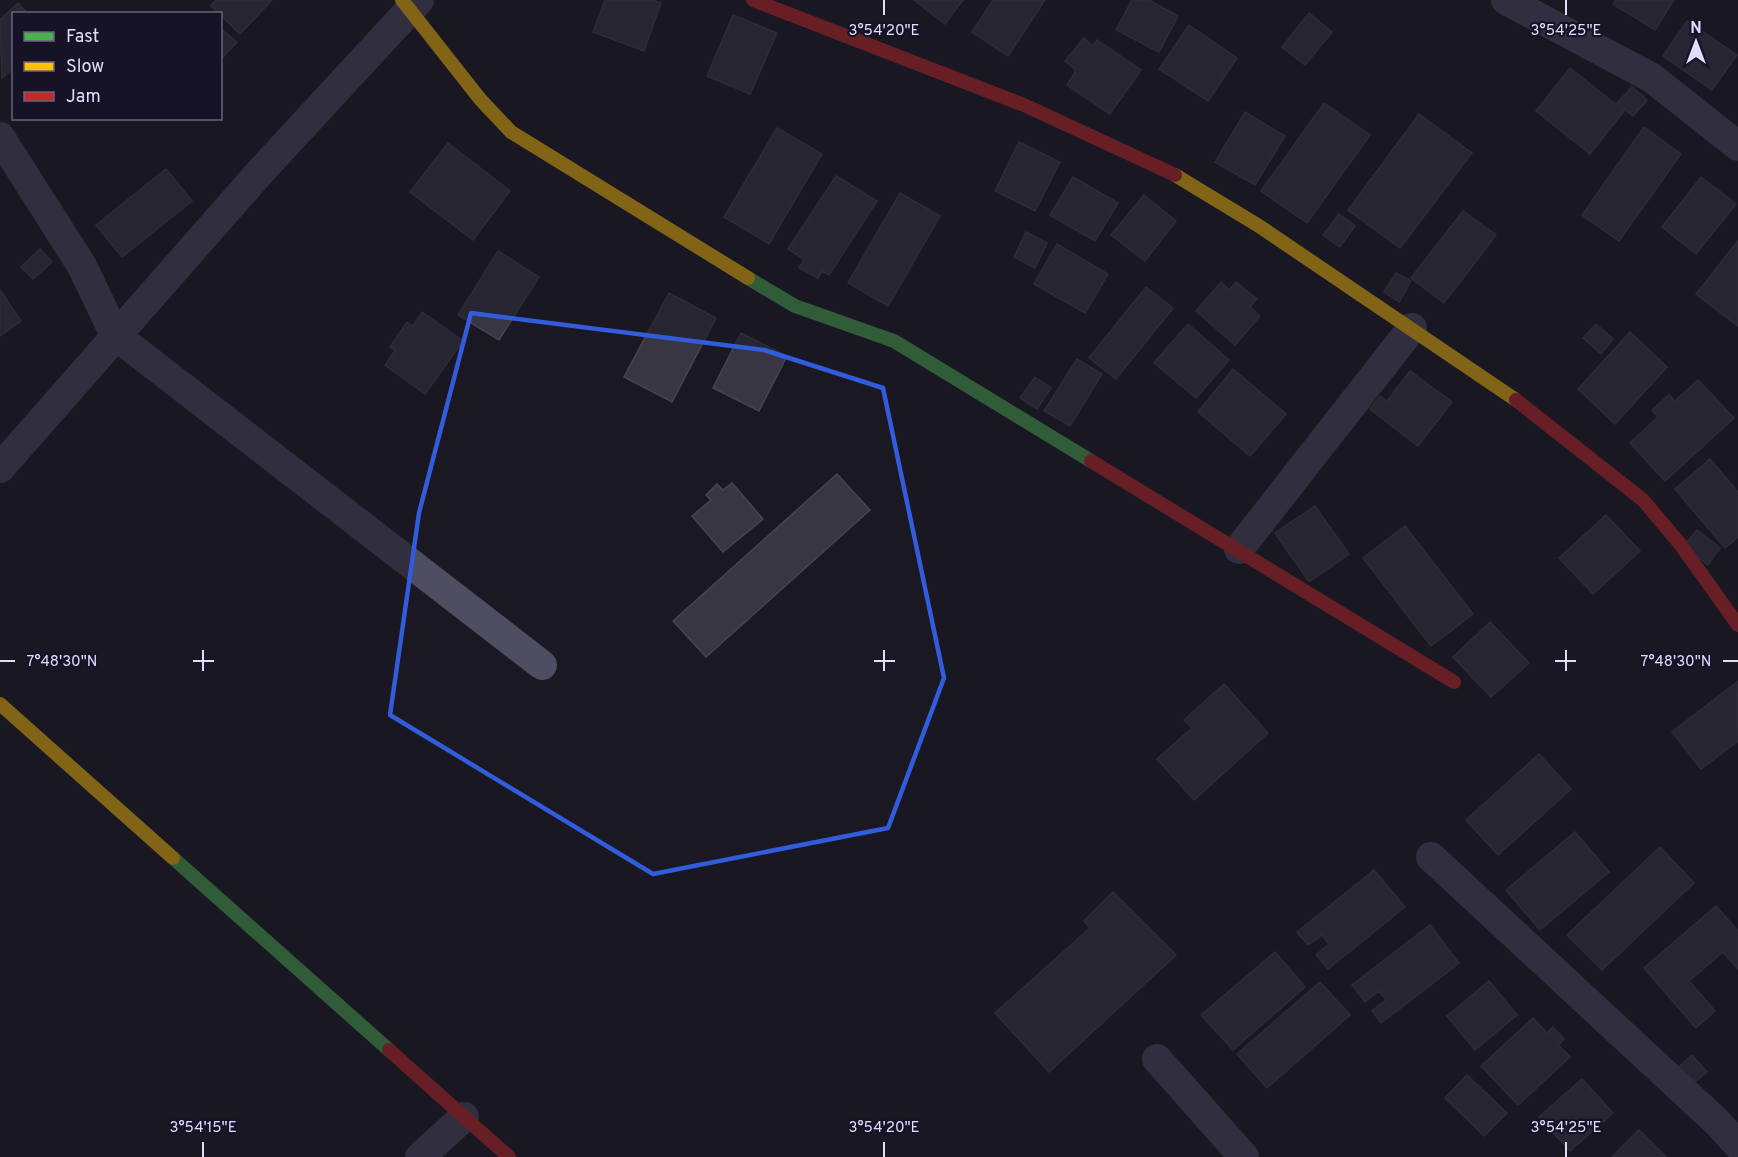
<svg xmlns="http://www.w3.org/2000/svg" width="1738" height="1157" font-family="Overpass,sans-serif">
<rect width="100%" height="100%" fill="#1a1822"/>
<path fill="#393644" stroke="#474355" stroke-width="1.5" d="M216 0H272L240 34 211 6Z
M605 0H652L661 3 644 51 593 32Z
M914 0H963L945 24Z
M993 0H1045L1008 56 972 32Z
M1132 0H1149L1178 16 1159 52 1116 30Z
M1616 0H1674L1655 30 1613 4Z
M18 3 28 14H14V67L2 78 0 20Z
M1309 13 1332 32 1305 65 1282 47Z
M733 15 777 33 750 94 707 76Z
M1687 21 1737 55 1712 90 1663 56Z
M1189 25 1237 58 1208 101 1159 69Z
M220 28 237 42 220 60Z
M1084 38 1093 46 1097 40 1141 70 1110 114 1067 85 1076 70 1065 61Z
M1570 68 1624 111 1590 154 1536 111Z
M1632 87 1647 100 1633 116 1617 103Z
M1324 103 1370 135 1307 223 1261 191Z
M1245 112 1285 136 1255 185 1215 162Z
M1419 114 1472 153 1400 248 1348 210Z
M1644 127 1681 154 1619 241 1582 215Z
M777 128 822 154 769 244 724 217Z
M1019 142 1060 162 1035 211 995 191Z
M448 143 510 191 473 240 410 192Z
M166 169 192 201 122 257 96 225Z
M836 176 877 201 829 275 822 271 818 278 799 268 804 259 788 249Z
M1073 177 1118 203 1095 241 1050 215Z
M1701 177 1736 204 1696 254 1662 227Z
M900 193 940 216 888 306 848 283Z
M1144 195 1176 221 1145 261 1111 235Z
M1463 211 1496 235 1444 303 1411 278Z
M1339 214 1355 226 1340 247 1323 235Z
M1026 232 1047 243 1035 268 1014 257Z
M1738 241V326L1696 294Z
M1057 244 1108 274 1085 313 1034 284Z
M40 249 52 262 33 279 21 267Z
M498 251 539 277 499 340 458 315Z
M1396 273 1411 281 1399 302 1384 292Z
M1221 282 1229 290 1236 282 1257 299 1250 307 1260 316 1235 345 1196 311Z
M1146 287 1173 308 1116 379 1089 358Z
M0 290 21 321 0 336Z
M669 293 716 318 672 402 624 377Z
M422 312 463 341 425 394 385 365 395 350 390 347 407 322 413 326Z
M1188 324 1229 360 1196 398 1154 363Z
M1596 324 1613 339 1601 354 1583 338Z
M1630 332 1667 367 1615 424 1578 389Z
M741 333 787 356 759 411 713 388Z
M1077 359 1102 374 1070 426 1044 411Z
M1233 369 1286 414 1250 456 1198 412Z
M1410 371 1452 402 1418 446 1370 409 1380 396 1387 401Z
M1035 377 1051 388 1037 409 1020 398Z
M1698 380 1734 418 1665 481 1630 443 1658 417 1652 410 1669 395 1675 401Z
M1710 459 1738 492V537L1725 548 1675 489Z
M837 474 870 510 706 657 673 621Z
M732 483 763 519 723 552 692 516 711 500 706 495 717 484 723 490Z
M1315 506 1349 554 1309 582 1275 533Z
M1606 515 1640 551 1593 594 1559 558Z
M1405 526 1473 614 1431 646 1363 558Z
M1697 530 1720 548 1708 565 1684 546Z
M1490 622 1529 663 1491 697 1453 657Z
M1737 682 1738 741 1701 769 1672 732Z
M1224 684 1268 733 1194 800 1157 759 1192 728 1184 720Z
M1539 754 1571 789 1498 855 1466 820Z
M1575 832 1609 872 1540 930 1506 890Z
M1660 847 1694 883 1602 970 1567 935Z
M1374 870 1405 907 1328 969 1316 955 1329 944 1322 935 1308 945 1297 932Z
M1113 892 1176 955 1049 1072 995 1013 1090 928 1084 921Z
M1716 906 1738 931V969L1723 952 1689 981 1715 1011 1696 1028 1644 968Z
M1430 925 1459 963 1381 1023 1372 1011 1386 1000 1379 991 1365 1002 1352 985Z
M1275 952 1305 987 1233 1050 1201 1015Z
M1489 981 1517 1015 1475 1050 1447 1016Z
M1320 982 1350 1015 1267 1088 1237 1054Z
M1533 1018 1547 1033 1553 1027 1564 1039 1558 1045 1570 1057 1518 1105 1481 1066Z
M1692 1055 1707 1072 1688 1088 1673 1072Z
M1467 1075 1507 1113 1484 1136 1445 1098Z
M1582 1079 1613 1113 1570 1151 1539 1117Z
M1639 1130 1666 1157H1612Z"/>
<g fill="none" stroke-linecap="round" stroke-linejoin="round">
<path stroke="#4f4d62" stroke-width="30" d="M1506 0 1652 78 1738 146
M0 137 82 266 115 335 542 665
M0 468 261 171 419 0
M1239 549 1412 328
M1431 857 1717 1122 1738 1145
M1157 1059 1244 1157
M420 1157 464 1117"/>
<path stroke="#4caf50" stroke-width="14" d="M748 278 795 306 894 341 1091 461
M173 858 389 1050"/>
<path stroke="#ffc107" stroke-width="14" d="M402 0 480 99 511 132 748 278
M1175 175 1259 226 1516 400
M0 704 173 858"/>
<path stroke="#c62828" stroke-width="14" d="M753 0 1024 105 1175 175
M1516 400 1643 500 1680 544 1738 625
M1091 461 1454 682
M389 1050 509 1157"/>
</g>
<path d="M0 0H1738V1157H0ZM471 313 764 350 883 388 944 678 888 828 653 874 390 715 419 513Z" fill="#1a1822" fill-opacity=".55" fill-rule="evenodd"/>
<path fill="none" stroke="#315cdc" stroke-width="4.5" stroke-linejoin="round" d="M471 313 764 350 883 388 944 678 888 828 653 874 390 715 419 513Z"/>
<path fill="none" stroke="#e1dcfc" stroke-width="2" d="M884 0V15M1566 0V15M203 650V671M884 650V671M1566 650V671M0 661H15M193 661H214M874 661H895M1555 661H1576M1723 661H1738M203 1142V1157M884 1142V1157M1566 1142V1157"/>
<g font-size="15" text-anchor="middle" fill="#e1dcfc" stroke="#171327" stroke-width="4.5" stroke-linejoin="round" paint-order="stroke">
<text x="884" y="35">3°54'20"E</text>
<text x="1566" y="35">3°54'25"E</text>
<text x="62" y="666">7°48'30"N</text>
<text x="1676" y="666">7°48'30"N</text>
<text x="203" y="1132">3°54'15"E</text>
<text x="884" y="1132">3°54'20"E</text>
<text x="1566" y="1132">3°54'25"E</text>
</g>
<rect x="12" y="12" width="210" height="108" fill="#171327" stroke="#68637c" stroke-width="1.5"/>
<rect x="24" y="32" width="30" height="9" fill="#4caf50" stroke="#68637c" stroke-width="1.5"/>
<text x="66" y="42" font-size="18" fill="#e1dcfc">Fast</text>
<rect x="24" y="62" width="30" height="9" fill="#ffc107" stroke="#68637c" stroke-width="1.5"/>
<text x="66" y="72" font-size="18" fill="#e1dcfc">Slow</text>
<rect x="24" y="92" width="30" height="9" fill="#c62828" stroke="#68637c" stroke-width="1.5"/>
<text x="66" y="102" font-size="18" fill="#e1dcfc">Jam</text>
<g transform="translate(1696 42)" stroke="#171327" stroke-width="4.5" paint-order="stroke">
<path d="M0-4.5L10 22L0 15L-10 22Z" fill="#e1dcfc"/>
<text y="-9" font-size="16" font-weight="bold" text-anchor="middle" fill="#e1dcfc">N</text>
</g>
</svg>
